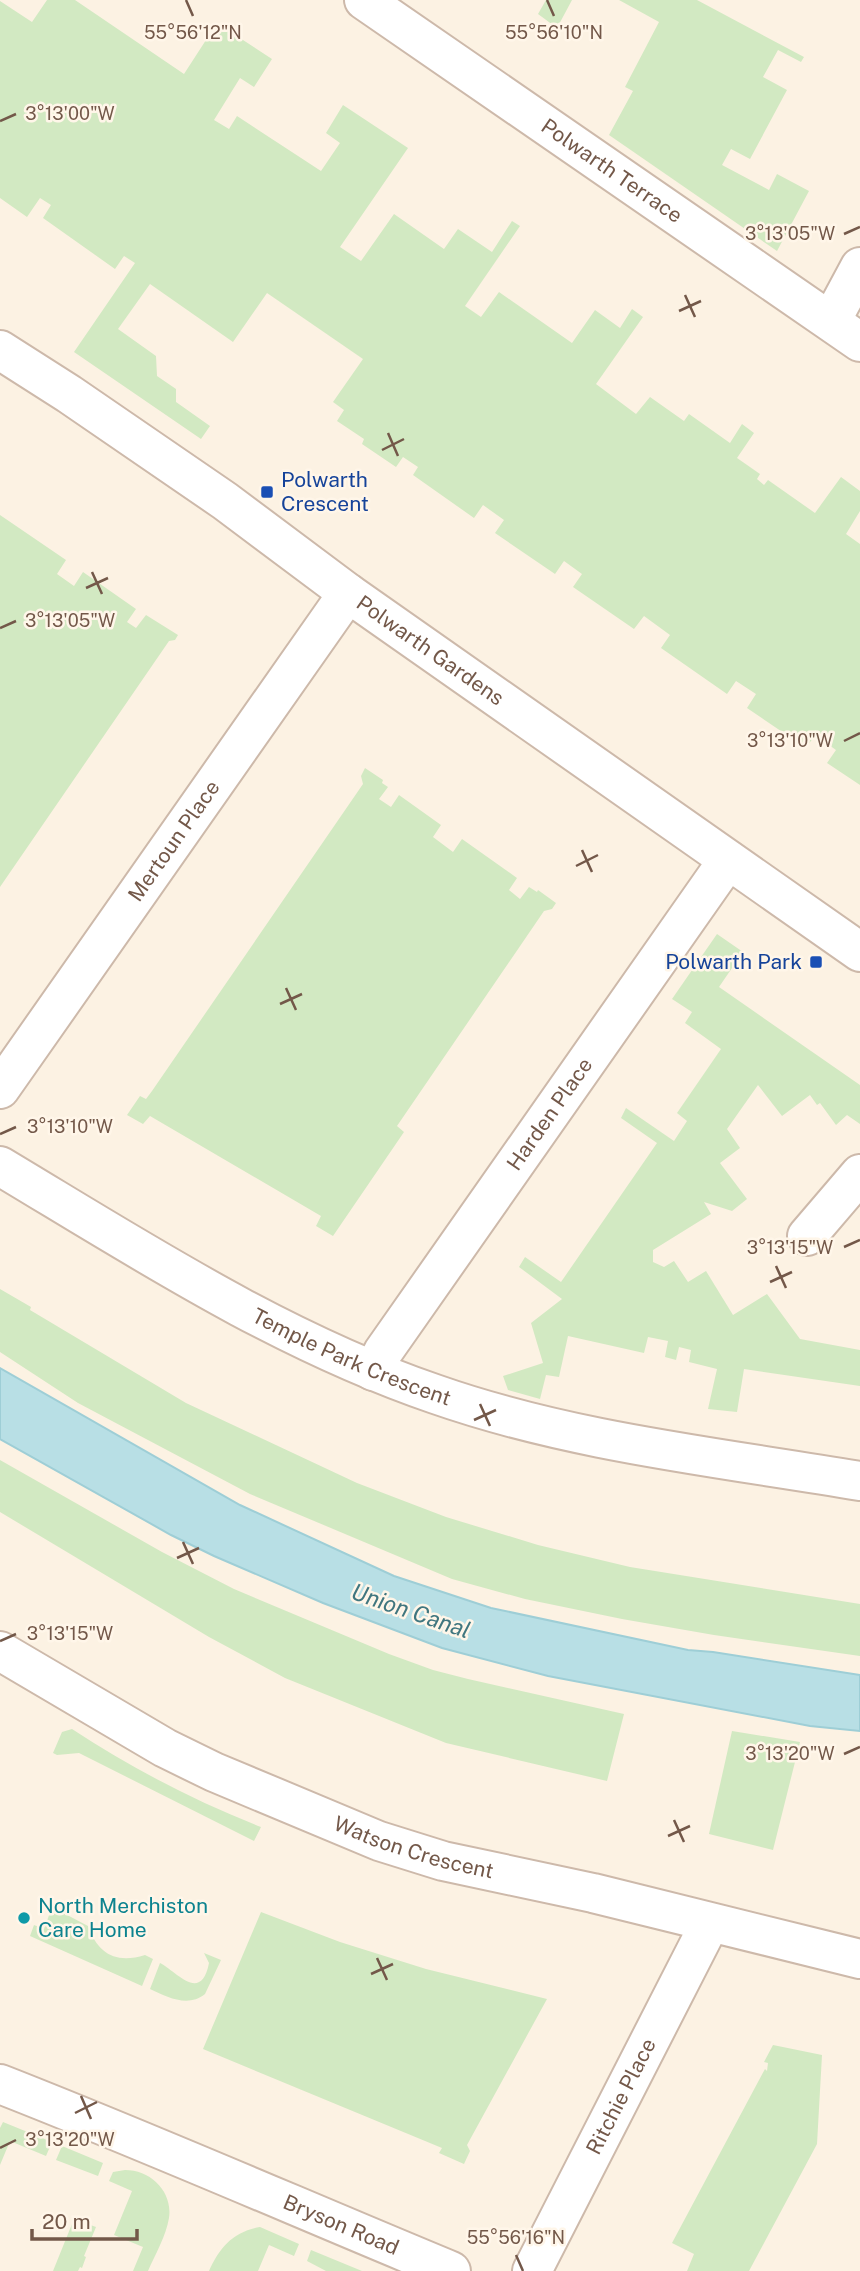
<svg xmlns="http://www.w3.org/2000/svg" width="860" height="2271" font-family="'Public Sans',sans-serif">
<rect width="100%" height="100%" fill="#fcf2e3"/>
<path fill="#d2e9c2" d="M47 0H75L184 74 217 23 272 59 254 87 240 78 214 120 229 129 237 116 321 171 340 143 326 133 343 105 408 148 340 247 361 261 394 214 444 249 458 229 492 252 512 221 520 226 465 306 481 317 499 292 572 343 595 310 620 328 632 309 643 317 596 384 636 414 650 397 684 421 689 414 730 443 742 424 754 433 737 458 760 474 757 479 764 485 768 480 815 513 841 477 860 491V511L846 534 860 544V785L827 763 836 750 815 735 806 748 747 708 756 694 736 681 727 694 661 648 670 635 644 616 634 629 573 587 582 574 564 561 555 574 495 533 504 520 483 505 474 518 413 475 418 467 403 457 396 467 362 444 364 439 337 421 344 410 333 402 363 359 267 293 233 342 150 284 118 329 156 356 157 376 176 389V402L210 426 201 439 74 352 135 263 124 256 115 269 43 218 51 205 40 198 27 217 0 198V1L32 22Z
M546 0H572L557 28 538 14Z
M619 0H697L804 57 801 62 778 50 763 77 787 90 750 159 731 149 722 165 769 190 777 174 809 191 777 251 609 135 633 91 625 87 659 22Z
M0 515 66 560 57 574 74 586 83 572 136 609 127 622 136 628 146 615 178 635 175 640 169 641 0 887Z
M365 768 383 780 382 783 388 787 379 799 391 807 399 795 441 825 433 837 453 852 462 839 517 878 509 890 520 899 529 887 537 892 538 890 556 903 552 909 544 911 397 1126 404 1132 333 1236 316 1226 321 1216 150 1116 143 1124 127 1115 140 1096 146 1099 152 1091 363 784 361 776Z
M717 934 743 952 719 987 860 1085V1124L847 1115 836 1125 820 1103 817 1105 810 1095 782 1116 758 1085 727 1129 740 1148 720 1163 747 1199 732 1211 704 1202 711 1214 653 1250V1262L664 1267 674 1261 688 1282 706 1271 733 1315 767 1294 800 1339 860 1350V1386L744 1369 737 1412 708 1409 717 1369 689 1362 691 1350 679 1347 676 1360 665 1357 668 1341 648 1337 644 1353 568 1336 559 1377 546 1375 540 1399 508 1390 503 1376 543 1363 531 1323 562 1299 519 1267 525 1257 561 1282 657 1143 621 1118 626 1108 674 1141 687 1121 677 1113 721 1049 685 1023 692 1012 672 999Z
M0 1289 31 1307 30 1310 186 1403 357 1483 446 1517 538 1545 630 1567 860 1604V1656L714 1635 622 1619 525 1599 452 1579 250 1494 78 1403 0 1352Z
M0 1460 162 1552 234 1589 389 1654 433 1670 468 1679 624 1714 607 1781 446 1743 285 1678 209 1637 0 1512Z
M72 1729C131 1768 195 1801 261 1827L254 1841 79 1753 57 1755 53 1753 62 1732Z
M732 1731 800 1742 773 1850 709 1834Z
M52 1907 88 1926C98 1954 116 1964 145 1955L153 1959 142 1986 30 1936 34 1925 44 1929Z
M261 1912 340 1942 426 1969 547 1999 467 2145 470 2151 464 2164 439 2153 442 2148 203 2049Z
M204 1953 221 1960 205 1994C188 2008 167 1997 150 1989L160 1963C176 1971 201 2004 209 1963Z
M773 2045 822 2055 817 2144 749 2271H687L694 2254 672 2243 765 2069 767 2071 768 2063 764 2062Z
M3 2122 52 2142 46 2156 10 2141 0 2165V2128Z
M62 2146 103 2163 98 2176 56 2160Z
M125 2170C151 2170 173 2192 169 2218 166 2236 155 2255 148 2271H133L143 2247 114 2235 132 2191 109 2181 113 2172Z
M74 2219 96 2227 84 2256 86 2257 82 2268 80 2267 78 2271H53Z
M260 2227 299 2244 294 2256 269 2245 258 2271H209C220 2247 233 2232 260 2227Z
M311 2250 362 2271H326L307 2261Z"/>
<path fill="#b8dfe5" stroke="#9eced6" stroke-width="2" d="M0 1368 240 1505 394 1576 491 1608 688 1650 713 1652 860 1675V1731L810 1726 548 1676 442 1648 323 1603 214 1556 171 1535 0 1439Z"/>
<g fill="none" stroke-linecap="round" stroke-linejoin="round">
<g stroke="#cdb9aa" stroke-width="42">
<g id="minor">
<path id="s1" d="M364 0 860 342"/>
<path d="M831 321 860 267"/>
<path id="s2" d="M0 1089 348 593"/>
<path id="s3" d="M0 1166C140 1250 280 1341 435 1394 572 1442 717 1457 860 1481"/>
<path d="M807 1236 860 1174"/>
<path id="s4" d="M373 1371 383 1352 728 860"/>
<path id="s5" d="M0 1651 165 1748 214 1772 379 1841 443 1861 593 1893 860 1959"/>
<path id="s6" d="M0 2084C151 2143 301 2209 451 2271"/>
<path id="s7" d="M532 2271 710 1923"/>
</g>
</g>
<g stroke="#cdb9aa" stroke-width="42">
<g id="tertiary">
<path id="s8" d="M0 350 69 394 225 501 348 593 860 952"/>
</g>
</g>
<use href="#minor" stroke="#fff" stroke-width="38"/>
<use href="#tertiary" stroke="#fff" stroke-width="38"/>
</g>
<path fill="none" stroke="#735849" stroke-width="2.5" d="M186 0 193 16M547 0 554 16M0 121 16 114M844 234 860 227M685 295 695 317M679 311 701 301M388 433 398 456M382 450 404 439M92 572 102 594M86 588 108 578M0 628 16 621M844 741 860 733M582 850 592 872M576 866 598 855M286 988 296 1010M280 1004 302 994M0 1134 16 1127M844 1247 860 1240M776 1266 786 1288M770 1282 792 1272M480 1404 490 1426M474 1420 496 1410M183 1542 193 1564M177 1558 199 1548M0 1641 16 1634M844 1754 860 1747M674 1820 684 1842M668 1836 690 1826M377 1958 387 1980M371 1974 393 1964M81 2096 91 2119M75 2113 97 2102M0 2148 16 2140M516 2255 523 2271"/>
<g fill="#1a4fb4" stroke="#fff6e9" stroke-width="2.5">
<rect x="260" y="485" width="14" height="14" rx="3.5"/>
<rect x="809" y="955" width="14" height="14" rx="3.5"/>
</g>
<circle fill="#0f9aa8" stroke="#fff6e9" stroke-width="2.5" cx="24" cy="1918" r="7"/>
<g text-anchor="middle" stroke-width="5" stroke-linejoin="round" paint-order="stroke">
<g font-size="21" fill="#735849" stroke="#fff6e9">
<text dy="7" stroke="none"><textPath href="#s1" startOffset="301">Polwarth Terrace</textPath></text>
<text dy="7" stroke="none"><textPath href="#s8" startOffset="525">Polwarth Gardens</textPath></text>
<text dy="7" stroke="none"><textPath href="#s2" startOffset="303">Mertoun Place</textPath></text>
<text dy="7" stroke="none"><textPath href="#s4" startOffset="312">Harden Place</textPath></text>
<text dy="7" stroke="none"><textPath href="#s3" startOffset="401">Temple Park Crescent</textPath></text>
<text dy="7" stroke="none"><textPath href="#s5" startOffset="460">Watson Crescent</textPath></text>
<text dy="7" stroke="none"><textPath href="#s7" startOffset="196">Ritchie Place</textPath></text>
<text dy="7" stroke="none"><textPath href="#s6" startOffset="369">Bryson Road</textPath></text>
</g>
<g font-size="21" fill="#164399" stroke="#fff6e9" text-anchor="start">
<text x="281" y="487">Polwarth<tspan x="281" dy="24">Crescent</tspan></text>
<text x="802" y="969" text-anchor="end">Polwarth Park</text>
</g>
<g font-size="21" fill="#0d838f" stroke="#fff6e9" text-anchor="start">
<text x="38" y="1913">North Merchiston<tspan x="38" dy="24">Care Home</tspan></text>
</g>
<g font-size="23" font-style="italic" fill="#40767f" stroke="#fff6e9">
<text transform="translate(411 1611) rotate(19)" y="8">Union Canal</text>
</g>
</g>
<g font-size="18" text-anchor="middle" fill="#735849" stroke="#fff6e9" stroke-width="5" stroke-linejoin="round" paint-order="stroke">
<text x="554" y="39">55°56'10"N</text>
<text x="193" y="39">55°56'12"N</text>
<text x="70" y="120">3°13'00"W</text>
<text x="790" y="240">3°13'05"W</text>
<text x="70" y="627">3°13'05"W</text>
<text x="790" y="747">3°13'10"W</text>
<text x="70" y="1133">3°13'10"W</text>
<text x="790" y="1254">3°13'15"W</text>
<text x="70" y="1640">3°13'15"W</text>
<text x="790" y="1760">3°13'20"W</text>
<text x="70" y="2146">3°13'20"W</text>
<text x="516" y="2244">55°56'16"N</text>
</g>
<path d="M32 2229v10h105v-10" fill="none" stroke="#735849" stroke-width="3.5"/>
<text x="42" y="2229" font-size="21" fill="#735849" stroke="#fff6e9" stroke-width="5" paint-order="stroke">20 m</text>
</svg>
